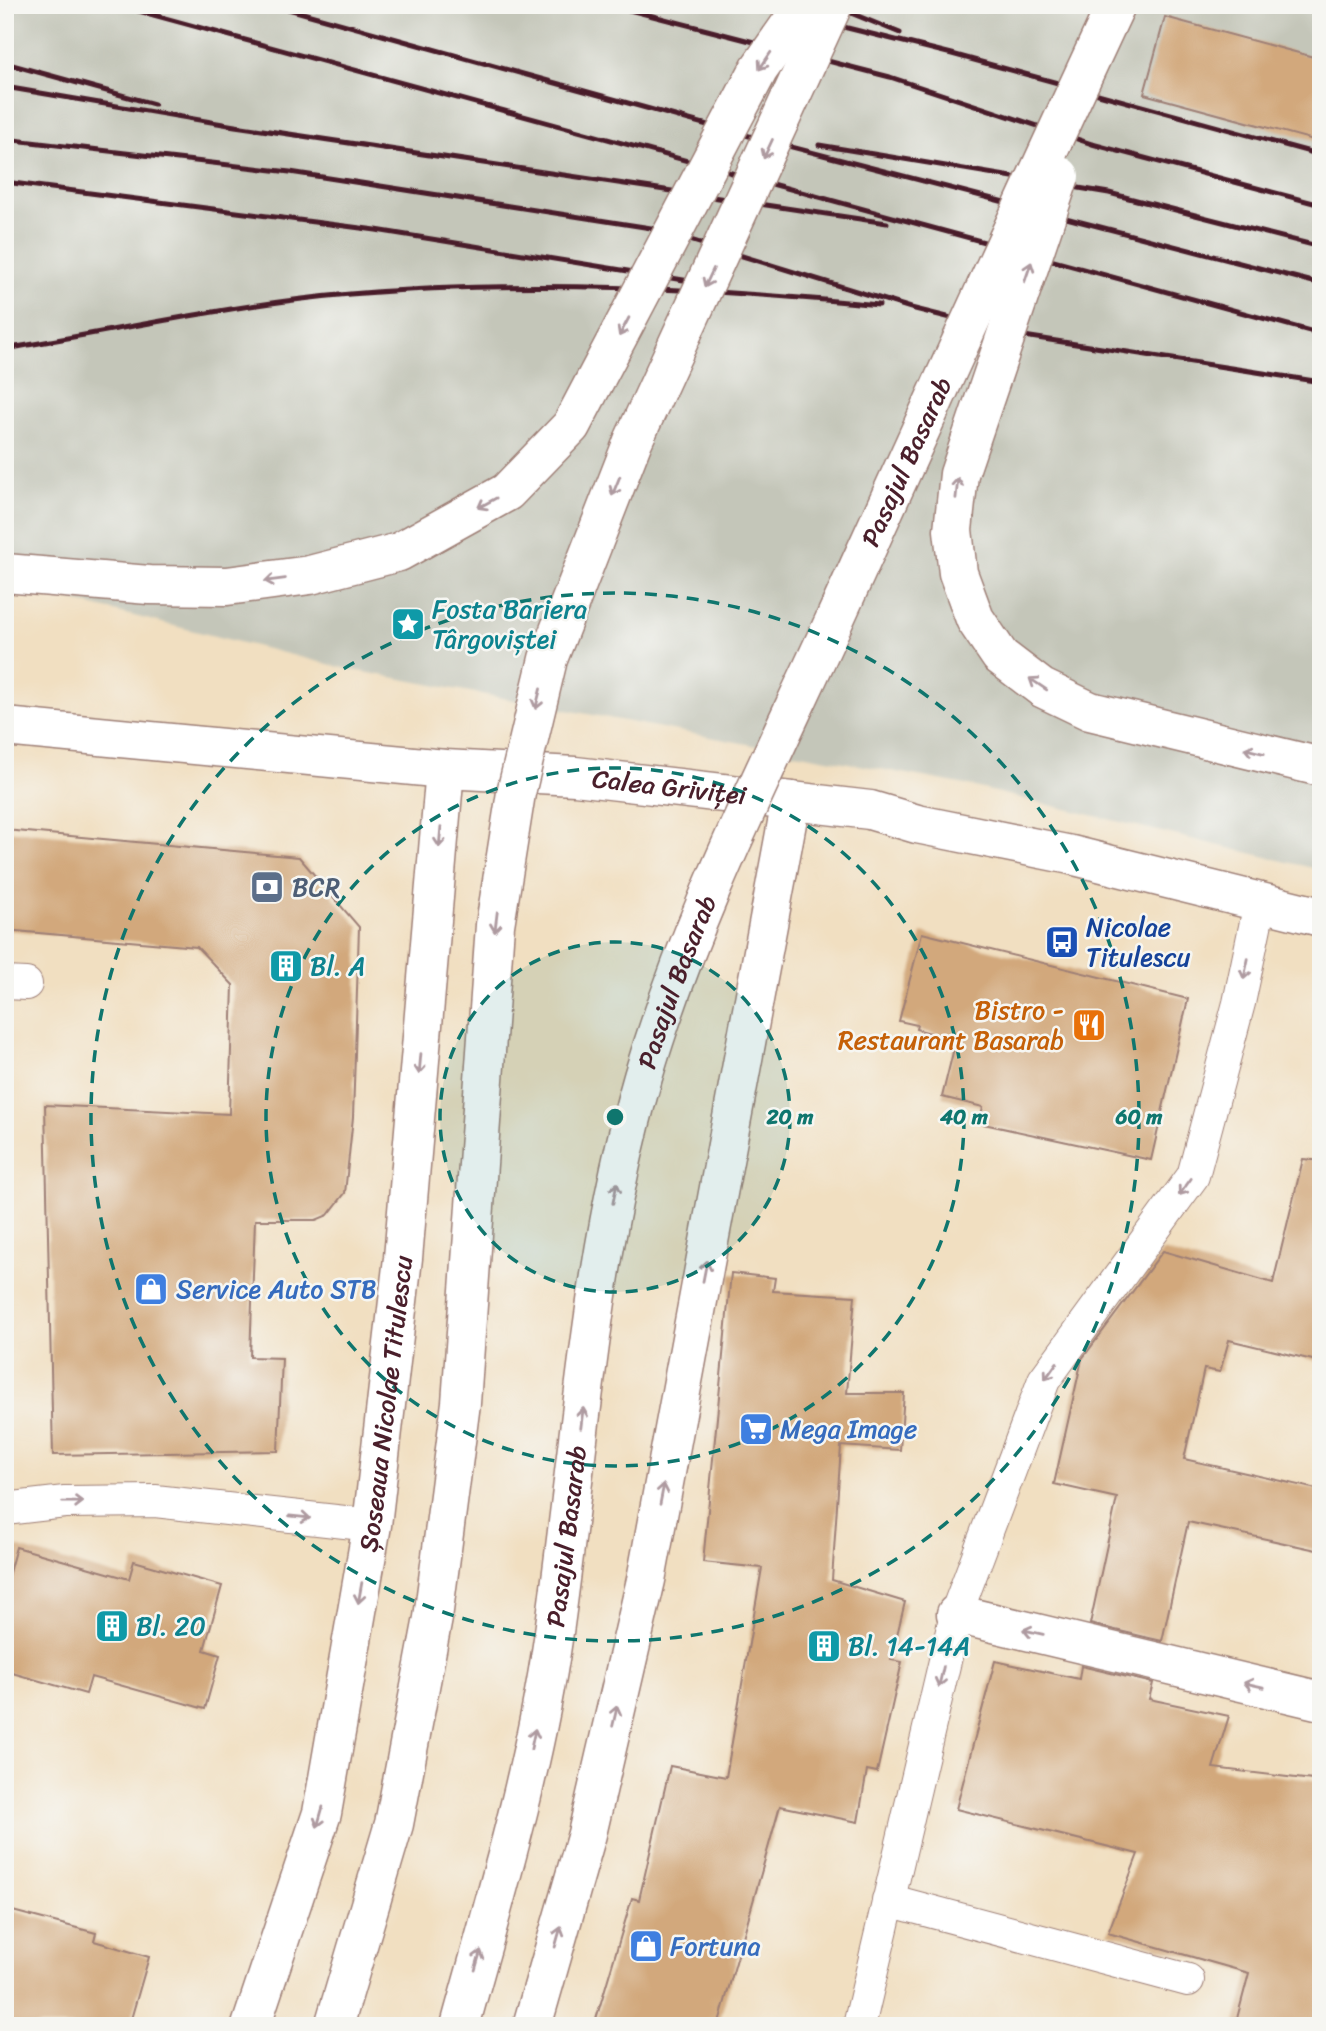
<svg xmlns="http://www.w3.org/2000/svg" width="1326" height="2031" font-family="Sriracha,sans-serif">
<rect width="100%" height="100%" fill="#f6f6f2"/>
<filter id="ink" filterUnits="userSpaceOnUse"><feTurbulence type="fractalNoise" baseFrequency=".0143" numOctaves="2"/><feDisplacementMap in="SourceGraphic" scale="14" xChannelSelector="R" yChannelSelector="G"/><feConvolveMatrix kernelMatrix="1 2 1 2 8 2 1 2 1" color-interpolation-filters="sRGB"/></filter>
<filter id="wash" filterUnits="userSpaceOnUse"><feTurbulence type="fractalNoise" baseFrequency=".00686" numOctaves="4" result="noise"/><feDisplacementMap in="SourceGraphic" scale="28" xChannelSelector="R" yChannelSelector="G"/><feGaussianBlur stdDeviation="1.57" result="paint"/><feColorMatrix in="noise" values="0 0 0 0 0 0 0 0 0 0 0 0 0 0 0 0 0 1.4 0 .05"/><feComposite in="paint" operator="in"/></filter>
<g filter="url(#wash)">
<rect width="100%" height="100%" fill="#f1dfc1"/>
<path fill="#c4c6b9" d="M5 5H1321V870L966 785 348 669 5 584Z"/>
<g id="blocks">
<path fill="#d2a87b" d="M1165 17 1321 59V142L1144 94Z
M5 830 299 857 359 927 353 1117 345 1193 328 1215 316 1220H255L250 1357 282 1358 278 1451 53 1455 45 1105 229 1114 233 985 197 947 5 930Z
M922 933 1188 999 1151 1160 979 1123 983 1107 942 1097 956 1040 916 1029 917 1025 899 1021Z
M1303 1159 1321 1161V1362L1229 1340 1220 1372 1204 1369 1184 1459 1321 1490V1551L1188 1522 1162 1641 1090 1624 1117 1498 1054 1484 1082 1359 1163 1251 1273 1283Z
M731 1273 775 1278 773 1291 855 1296 847 1393H904L900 1450 841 1446 832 1580 905 1602 891 1660 902 1662 877 1772 867 1770 858 1822 780 1806 718 2026H594L632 1898 639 1900 670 1766 726 1777 762 1568 703 1562Z
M16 1547 129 1579 134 1561 222 1586 204 1650 220 1655 205 1709 91 1677 86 1694 5 1671V1587Z
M995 1661 1079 1679 1081 1666 1153 1683 1149 1699 1229 1716 1213 1768 1321 1781V2026H1235L1249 1973 1108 1933 1138 1854 956 1809Z
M5 1909 96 1933 94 1941 149 1957 129 2026H5Z"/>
</g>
</g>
<g filter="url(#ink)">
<use href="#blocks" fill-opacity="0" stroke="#9e7f76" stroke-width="2"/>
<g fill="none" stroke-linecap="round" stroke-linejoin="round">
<g stroke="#9e7f76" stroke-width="34">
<path id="service" d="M5 983 26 984
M5 1509 65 1502 155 1501 372 1525
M888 1900 1188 1980
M859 2026 956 1614 1044 1380 1193 1176 1239 1003 1260 903"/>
</g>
<g stroke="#9e7f76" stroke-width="41">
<path id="minor" d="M956 1614 1321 1701"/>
</g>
<g stroke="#9e7f76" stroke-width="41">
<g id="primary">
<path id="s1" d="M5 727 445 769 575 776 870 810 917 824 1071 855 1321 917"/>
<path id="s2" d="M251 2026 322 1813 372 1525 403 1258 445 769"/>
<path d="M532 2026 587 1834 646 1580 791 801"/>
</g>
</g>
<use href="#service" stroke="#fff" stroke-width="32"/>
<use href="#minor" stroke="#fff" stroke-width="38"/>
<use href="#primary" stroke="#fff" stroke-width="38"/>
<path stroke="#4a1f2b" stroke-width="5" d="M117 5 1321 334
M274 5 722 129 1321 284
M610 5 890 77 1092 144 1321 205
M755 5 952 54 1321 155
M831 5 900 33
M5 63 154 104
M5 87 235 126 887 223
M5 139 290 172 651 228 911 308 1024 336 1321 382
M819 145 1109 193 1321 247
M5 182 376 230 702 283
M5 349C120 330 234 304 350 294 527 279 704 288 879 305"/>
<g stroke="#9e7f76" stroke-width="41" stroke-linecap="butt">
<g id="primary-bridge">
<path d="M1060 176 959 474 953 530 958 573 975 619 1000 656 1042 688 1090 711 1321 767"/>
<path d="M5 573 149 585 227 586 310 575 399 552 507 492 571 426 759 69 804 5"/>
<path d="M334 2026 394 1824 433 1618 461 1403 495 925 516 793 548 659 633 441 833 5"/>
<path id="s3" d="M460 2026C495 1899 534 1770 553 1639 580 1452 590 1260 643 1077 689 920 766 770 834 621 927 416 1020 210 1116 5"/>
</g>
</g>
<use href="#primary-bridge" stroke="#fff" stroke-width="38"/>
</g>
<defs><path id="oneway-shaft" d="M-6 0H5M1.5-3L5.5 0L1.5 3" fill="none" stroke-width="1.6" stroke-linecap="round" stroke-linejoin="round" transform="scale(1.75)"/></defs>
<g stroke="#ae9aa0">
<use href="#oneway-shaft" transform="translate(765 61) rotate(124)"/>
<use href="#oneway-shaft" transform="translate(768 149) rotate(115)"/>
<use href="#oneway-shaft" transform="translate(1028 272) rotate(-71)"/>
<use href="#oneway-shaft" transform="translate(709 278) rotate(115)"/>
<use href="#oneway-shaft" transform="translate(624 327) rotate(118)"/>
<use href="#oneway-shaft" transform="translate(616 486) rotate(112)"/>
<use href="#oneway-shaft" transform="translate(957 488) rotate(-84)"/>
<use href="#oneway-shaft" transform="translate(487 503) rotate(151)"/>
<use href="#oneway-shaft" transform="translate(275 580) rotate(172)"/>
<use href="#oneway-shaft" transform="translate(1038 684) rotate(-146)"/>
<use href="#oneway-shaft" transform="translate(538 699) rotate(104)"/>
<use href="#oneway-shaft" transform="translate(1254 751) rotate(-166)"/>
<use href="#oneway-shaft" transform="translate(440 837) rotate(95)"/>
<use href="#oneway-shaft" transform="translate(496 922) rotate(97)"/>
<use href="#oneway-shaft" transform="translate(1246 969) rotate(102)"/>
<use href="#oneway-shaft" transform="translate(420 1064) rotate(95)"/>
<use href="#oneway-shaft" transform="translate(1185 1187) rotate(126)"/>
<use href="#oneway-shaft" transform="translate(615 1193) rotate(-78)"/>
<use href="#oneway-shaft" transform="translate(705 1271) rotate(-79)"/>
<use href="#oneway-shaft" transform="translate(1051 1371) rotate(125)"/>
<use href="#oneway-shaft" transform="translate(582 1418) rotate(-83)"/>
<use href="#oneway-shaft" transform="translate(662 1494) rotate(-79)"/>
<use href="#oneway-shaft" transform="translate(73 1502) rotate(-1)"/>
<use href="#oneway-shaft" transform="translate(300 1517) rotate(6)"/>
<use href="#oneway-shaft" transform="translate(360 1593) rotate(100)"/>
<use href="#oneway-shaft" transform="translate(1033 1632) rotate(-167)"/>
<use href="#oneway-shaft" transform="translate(941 1677) rotate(103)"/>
<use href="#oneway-shaft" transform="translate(1254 1685) rotate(-167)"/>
<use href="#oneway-shaft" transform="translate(615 1716) rotate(-77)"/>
<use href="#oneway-shaft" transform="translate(533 1739) rotate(-78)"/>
<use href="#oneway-shaft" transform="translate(320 1817) rotate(106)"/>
<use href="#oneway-shaft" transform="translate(558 1937) rotate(-74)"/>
<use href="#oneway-shaft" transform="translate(478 1960) rotate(-74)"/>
</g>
</g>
<circle cx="615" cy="1117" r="175" fill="#0f766e" fill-opacity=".12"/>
<g fill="none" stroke="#0f766e" stroke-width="3.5" stroke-dasharray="12 9">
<circle cx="615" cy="1117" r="175"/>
<circle cx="615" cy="1117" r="349"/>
<circle cx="615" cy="1117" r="524"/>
</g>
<defs>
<g id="sight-square" transform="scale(1.75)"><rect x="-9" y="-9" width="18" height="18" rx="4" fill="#0f9aa8" stroke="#f6f6f2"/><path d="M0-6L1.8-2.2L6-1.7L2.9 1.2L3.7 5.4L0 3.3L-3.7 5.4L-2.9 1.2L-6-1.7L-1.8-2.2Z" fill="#fff"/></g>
<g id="bank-square" transform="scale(1.75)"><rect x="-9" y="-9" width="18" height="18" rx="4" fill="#5c6f8a" stroke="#f6f6f2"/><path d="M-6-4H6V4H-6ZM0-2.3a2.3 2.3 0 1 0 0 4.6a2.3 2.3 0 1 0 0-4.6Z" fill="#fff"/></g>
<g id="bus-square" transform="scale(1.75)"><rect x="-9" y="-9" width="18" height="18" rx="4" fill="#1a4fb4" stroke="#f6f6f2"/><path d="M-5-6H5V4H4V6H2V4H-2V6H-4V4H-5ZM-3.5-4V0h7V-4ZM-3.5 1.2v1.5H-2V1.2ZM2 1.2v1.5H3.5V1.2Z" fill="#fff"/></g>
<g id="building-square" transform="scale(1.75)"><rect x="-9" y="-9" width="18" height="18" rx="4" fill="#0f9aa8" stroke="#f6f6f2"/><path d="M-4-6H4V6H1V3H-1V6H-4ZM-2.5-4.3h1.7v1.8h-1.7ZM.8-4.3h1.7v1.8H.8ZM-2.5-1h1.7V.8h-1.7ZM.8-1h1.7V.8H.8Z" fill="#fff"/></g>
<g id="restaurant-square" transform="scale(1.75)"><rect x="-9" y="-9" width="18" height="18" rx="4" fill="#e8710a" stroke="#f6f6f2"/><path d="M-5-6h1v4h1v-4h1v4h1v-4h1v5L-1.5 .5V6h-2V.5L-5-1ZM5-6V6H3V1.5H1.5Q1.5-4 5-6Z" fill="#fff"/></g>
<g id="shop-square" transform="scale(1.75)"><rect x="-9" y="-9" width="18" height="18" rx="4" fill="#3f7fe0" stroke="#f6f6f2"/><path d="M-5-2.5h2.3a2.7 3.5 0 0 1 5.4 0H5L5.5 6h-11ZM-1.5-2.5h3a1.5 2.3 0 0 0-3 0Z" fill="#fff"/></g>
<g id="supermarket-square" transform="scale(1.75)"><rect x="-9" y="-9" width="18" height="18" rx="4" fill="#3f7fe0" stroke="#f6f6f2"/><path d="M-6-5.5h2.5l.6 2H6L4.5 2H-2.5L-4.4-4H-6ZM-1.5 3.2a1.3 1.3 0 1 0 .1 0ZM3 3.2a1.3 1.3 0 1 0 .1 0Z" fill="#fff"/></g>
</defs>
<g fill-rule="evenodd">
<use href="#sight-square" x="408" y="624"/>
<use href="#bank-square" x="267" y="887"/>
<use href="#bus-square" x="1062" y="942"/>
<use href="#building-square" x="286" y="966"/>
<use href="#restaurant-square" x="1089" y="1025"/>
<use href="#shop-square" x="151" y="1289"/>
<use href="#supermarket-square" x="756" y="1429"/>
<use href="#building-square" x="112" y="1626"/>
<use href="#building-square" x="824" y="1646"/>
<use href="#shop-square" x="646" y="1946"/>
</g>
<g text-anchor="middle" stroke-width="5" stroke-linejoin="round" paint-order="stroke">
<g font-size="26" fill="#4a1f2b" stroke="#f6f6f2">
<text dy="9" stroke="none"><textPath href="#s3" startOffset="1638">Pasajul Basarab</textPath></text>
<text dy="9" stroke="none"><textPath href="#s1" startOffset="667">Calea Griviței</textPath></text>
<text dy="9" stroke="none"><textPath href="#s3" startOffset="1069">Pasajul Basarab</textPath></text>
<text dy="9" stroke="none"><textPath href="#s2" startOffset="639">Șoseaua Nicolae Titulescu</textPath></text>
<text dy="9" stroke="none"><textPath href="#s3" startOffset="502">Pasajul Basarab</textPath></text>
</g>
<g font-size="26" fill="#0d838f" stroke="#f6f6f2" text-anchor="start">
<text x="432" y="618">Fosta Bariera<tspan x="432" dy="30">Târgoviștei</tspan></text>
<text x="310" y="975">Bl. A</text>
<text x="136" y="1635">Bl. 20</text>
<text x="848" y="1655">Bl. 14-14A</text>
</g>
<g font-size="26" fill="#4e5e75" stroke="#f6f6f2" text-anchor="start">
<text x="292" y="896">BCR</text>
</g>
<g font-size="26" fill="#164399" stroke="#f6f6f2" text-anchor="start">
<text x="1086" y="936">Nicolae<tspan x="1086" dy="30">Titulescu</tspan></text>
</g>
<g font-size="26" fill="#c56008" stroke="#f6f6f2" text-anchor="end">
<text x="1064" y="1019">Bistro -<tspan x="1064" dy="30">Restaurant Basarab</tspan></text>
</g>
<g font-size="26" fill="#366cbe" stroke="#f6f6f2" text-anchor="start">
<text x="176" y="1298">Service Auto STB</text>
<text x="780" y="1438">Mega Image</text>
<text x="670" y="1955">Fortuna</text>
</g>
</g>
<circle cx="615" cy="1117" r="10" fill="#0f766e" stroke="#f6f6f2" stroke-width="3.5"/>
<g font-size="21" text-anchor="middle" font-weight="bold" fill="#0f766e" stroke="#f6f6f2" stroke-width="5" stroke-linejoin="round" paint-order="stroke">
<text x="790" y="1124">20 m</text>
<text x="964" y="1124">40 m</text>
<text x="1139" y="1124">60 m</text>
</g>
<rect width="1326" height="2031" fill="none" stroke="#f6f6f2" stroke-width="28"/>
</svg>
